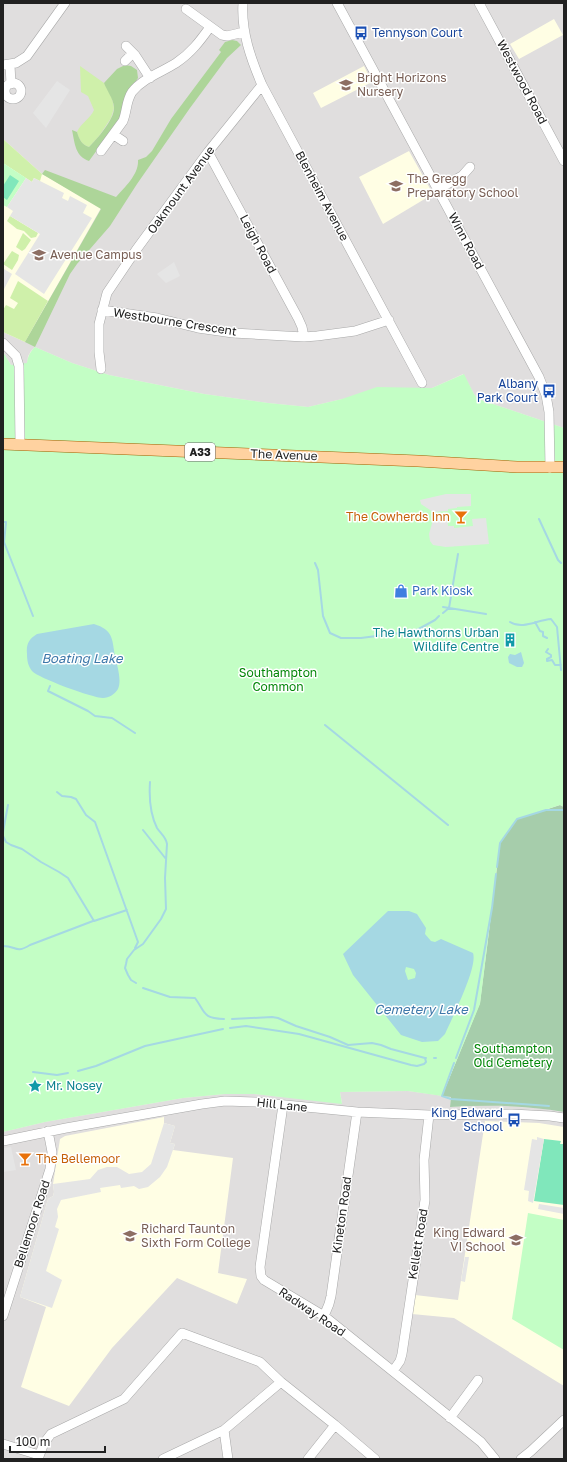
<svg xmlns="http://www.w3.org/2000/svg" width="567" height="1462" font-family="'Golos Text',sans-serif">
<rect width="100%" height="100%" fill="#f2eee7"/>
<path fill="#e0dede" d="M3 3H564V428L478 399 474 394 463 374 432 388H416L342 399 308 407 268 403 204 394 109 375 72 363 35 347 31 351 28 356 27 364 11 365 3 352Z
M408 1091 451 1097 450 1107 490 1105 549 1109 564 1112V1459H3V1132L45 1122 183 1098 225 1094H254L342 1103 340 1092Z"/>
<path fill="#fffee4" d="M554 19 563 35 519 59 510 44Z
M364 66 372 82 321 108 313 93Z
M3 139 42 174 101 208 25 342 3 332Z
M409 151 433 194 383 224 359 177Z
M164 1117V1123L175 1126 170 1143 175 1144 173 1150 233 1158 218 1273 247 1279 237 1304 177 1278 112 1348 69 1406 21 1387 46 1307 20 1297 48 1199 53 1196 54 1192 53 1184 60 1139 65 1136Z
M485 1121 539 1123 564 1127V1386L454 1318 412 1314 415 1295 458 1300Z"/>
<path fill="#cff0aa" d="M80 66 104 83 112 98 114 108 111 118 99 136 89 147C82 145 79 139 77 132 81 123 90 119 94 110L88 96 81 92Z
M3 139 42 174 40 181 34 178 32 182 3 163Z
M10 216 38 233 36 237 31 238 24 231 17 229 7 221Z
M23 233 31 240 25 249 22 251 16 247Z
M12 251 19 255 18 260 12 270 3 264Z
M18 281 48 301 25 342 3 332V310L6 305 14 309 18 303 10 298Z"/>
<path fill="#add599" d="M232 40 237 41 241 45 227 58 190 108 137 184 110 226 77 264 70 274 35 347 25 342 101 209 42 174 45 170 116 197C125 187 139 174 138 160L146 157 152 151 171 119 221 52 219 50 225 42Z
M125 65 131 66 137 70 138 78 126 95 122 116 89 161C75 156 75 144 72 130L77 132C79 139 82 145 89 147 97 139 115 119 114 107 113 98 107 91 104 83L117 69Z"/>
<path fill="#a6cdab" d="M560 805 564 807V1112C526 1105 488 1105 450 1107L451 1097 442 1096 480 1003 500 843 517 819Z"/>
<path fill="#c3fec5" d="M3 163 26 178 7 207 3 205Z
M35 347 72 363 109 375 204 394 268 403 308 407 342 399 377 387 432 388 464 374 474 394 478 399 564 428V807L560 805 517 819 500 843 480 1004 442 1096 408 1091 340 1092 342 1104 254 1094H225L183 1098 45 1122 3 1132V352L11 365 27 363C28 356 30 352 35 347Z
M528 1213 564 1220V1350L512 1319Z"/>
<path fill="#80e7bb" d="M10 175 19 181 7 200 3 197V186Z
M544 1139 561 1141 560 1144H564V1205L534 1201Z"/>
<path fill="#e5e5e5" d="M57 81 70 90 46 128 33 113Z
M26 178 32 182 34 178 64 193 62 198 68 201 70 196 87 205 83 213 92 218 44 294 15 274 40 234 10 216 13 211 7 207Z
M174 262 180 276 166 283 157 274Z
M4 269 12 274 3 291V270Z
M446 494H471V506L457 507V508L448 509V511L433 512 421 504 420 500Z
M435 513 440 516 447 515 448 526H454V528L473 526 472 519 486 518 489 544 446 547 433 545 430 541 429 534Z
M164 1123 175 1126 170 1143 175 1144 167 1167 160 1177 148 1187 139 1189 134 1186 121 1188 120 1185 100 1188 101 1192 61 1200 57 1209 58 1217 55 1227 59 1229 46 1271 62 1280 52 1308 20 1297 48 1199 53 1196 54 1192 53 1184 90 1179 98 1170 107 1167H117L129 1174 142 1172 151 1164Z
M537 1137 544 1139 533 1203 528 1201 529 1191 524 1190 532 1139 537 1140Z
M11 1147 16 1170 3 1172V1148Z
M539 1204 564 1208V1214L538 1209Z
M465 1257H469L465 1282 461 1281Z"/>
<path fill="#a5d8e3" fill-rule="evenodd" d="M94 624C113 630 112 638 115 656 117 665 122 680 118 689 115 694 109 698 103 698 93 698 38 678 32 671 28 666 27 660 27 654 26 644 29 639 37 634Z
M521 652 524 663 522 667H517L509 663 508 657 510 654 515 655Z
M388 911H409L417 914 426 928 425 934 431 941 435 942 441 939 473 953C478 967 452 1018 445 1034L438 1041 422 1042 401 1035 353 975 343 954ZM406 967 414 969 416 973 415 978 408 980 405 971Z"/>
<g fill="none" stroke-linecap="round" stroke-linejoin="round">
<path stroke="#a5d8e3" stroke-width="2" d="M539 519 558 560 561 563
M3 522H6V523L4 542 33 616
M315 563 318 570 323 616 330 633 341 638H361L415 631 435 620 439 616
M443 607 486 614
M443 613 449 608 458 554
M510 622C523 630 537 620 551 619L557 627 561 670
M535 622 540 631 543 632V636L547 638
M548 649 546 652 551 655V657L547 659V661L552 660 555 665H561
M50 686 48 691 88 711 95 716 112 718 135 733
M325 725 448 825
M57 792 62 796 71 797 76 799 86 815 95 822 138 942 135 948
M143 830 166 859
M3 832 8 805
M3 836 6 842 11 845 22 849 41 862 59 872 68 878 94 921 127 910
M497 867 500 843 517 819 546 810H564
M3 946C17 946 15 954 30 945L93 921
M136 983 131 980 128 975 125 968 126 964 127 959 134 950 143 944 161 919 166 909 165 878 167 844C166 837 161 834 157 828 150 814 149 797 150 782
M143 988 170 997 195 998C206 1013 202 1018 224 1019
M232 1019 272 1017 278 1018 296 1026 330 1037 348 1045 372 1043 381 1045 391 1049 425 1058
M230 1028 246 1026 299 1034 411 1065 417 1066 424 1064 426 1062 425 1058H426
M434 1058H436
M456 1058 474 1010 492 908 496 874
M454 1063 442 1096 451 1099 549 1106
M78 1071 96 1066 145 1046 223 1029
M33 1072 57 1075 68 1073"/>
<g stroke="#a8a8a8" stroke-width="10">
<path id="minor" d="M243 3C241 32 251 59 262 85L422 383
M337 3 539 377 546 395 549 412 550 468
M479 3 564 161
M186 9 222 35 227 36 244 32
M126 46 135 55 150 78
M125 61 133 53
M3 65 16 63 27 56 65 3
M10 65 11 84
M5 91a8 8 0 1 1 16 0a8 8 0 1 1-16 0Z
M114 135 123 141
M101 151 123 121C127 111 126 101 132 92 143 78 162 72 176 63 191 53 200 41 210 27
M208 152 298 318 302 327 304 337
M438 189 462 176 470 167
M102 310 157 318 198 328 233 333 304 337 317 336 355 331 389 320
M3 343 16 356 19 366 20 444
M101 369 99 352V324L107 293 136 250 208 152 262 85
M283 1105 260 1267 261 1276 264 1280 324 1316 481 1442 495 1459
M3 1141 66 1128 202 1104 225 1101 255 1102 357 1112 429 1115 512 1114 550 1116 564 1118
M3 1316 50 1169 52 1152 48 1131
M324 1316 329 1304 331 1296 357 1112
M393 1371 400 1361 402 1354 425 1200 424 1160 429 1115
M450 1418 478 1380
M224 1430 228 1459
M3 1444 39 1455
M38 1459 44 1443 51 1434 124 1399 182 1333 260 1362 281 1382 335 1425 375 1459
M163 1459 224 1430 281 1382
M308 1459 335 1425
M521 1459 531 1451 564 1420"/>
</g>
<g stroke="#9f6400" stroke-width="12">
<path id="major" d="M3 444 418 461 517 467H564"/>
</g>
<use href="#minor" stroke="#fff" stroke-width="9"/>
<use href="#major" stroke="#ffd2a0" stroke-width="11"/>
</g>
<defs>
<g id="bus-bare" transform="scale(1.08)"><path d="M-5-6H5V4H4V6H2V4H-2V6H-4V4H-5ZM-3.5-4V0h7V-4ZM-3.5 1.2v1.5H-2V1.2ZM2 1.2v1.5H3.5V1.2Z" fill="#1a4fb4" stroke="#fff" stroke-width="2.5" paint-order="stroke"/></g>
<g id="school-bare" transform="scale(1.08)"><path d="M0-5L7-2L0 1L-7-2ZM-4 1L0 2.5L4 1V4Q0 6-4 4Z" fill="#8d6e63" stroke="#fff" stroke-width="2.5" paint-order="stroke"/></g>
<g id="university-bare" transform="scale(1.08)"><path d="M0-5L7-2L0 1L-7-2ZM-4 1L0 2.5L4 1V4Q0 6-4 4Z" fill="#8d6e63" stroke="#fff" stroke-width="2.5" paint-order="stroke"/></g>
<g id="bar-bare" transform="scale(1.08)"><path d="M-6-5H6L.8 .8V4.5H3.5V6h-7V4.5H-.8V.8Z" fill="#e8710a" stroke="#fff" stroke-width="2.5" paint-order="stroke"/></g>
<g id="shop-bare" transform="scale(1.08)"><path d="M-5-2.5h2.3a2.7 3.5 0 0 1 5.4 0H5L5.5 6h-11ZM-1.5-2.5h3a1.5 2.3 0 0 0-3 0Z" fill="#3f7fe0" stroke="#fff" stroke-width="2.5" paint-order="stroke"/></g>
<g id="building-bare" transform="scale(1.08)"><path d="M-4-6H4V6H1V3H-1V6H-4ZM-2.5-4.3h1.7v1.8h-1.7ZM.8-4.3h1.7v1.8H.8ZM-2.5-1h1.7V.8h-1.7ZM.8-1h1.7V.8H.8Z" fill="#0f9aa8" stroke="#fff" stroke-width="2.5" paint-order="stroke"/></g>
<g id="sight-bare" transform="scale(1.08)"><path d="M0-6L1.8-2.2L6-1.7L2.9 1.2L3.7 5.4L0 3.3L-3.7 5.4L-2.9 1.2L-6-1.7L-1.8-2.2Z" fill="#0f9aa8" stroke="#fff" stroke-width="2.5" paint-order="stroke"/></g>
</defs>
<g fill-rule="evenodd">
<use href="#bus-bare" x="361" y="33"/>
<use href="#school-bare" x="346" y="85"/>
<use href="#school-bare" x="396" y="186"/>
<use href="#university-bare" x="39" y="255"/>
<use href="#bus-bare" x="549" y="391"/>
<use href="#bar-bare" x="461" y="517"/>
<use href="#shop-bare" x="401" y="591"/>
<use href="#building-bare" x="510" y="640"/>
<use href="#sight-bare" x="35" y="1086"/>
<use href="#bus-bare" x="514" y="1120"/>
<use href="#bar-bare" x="25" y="1159"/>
<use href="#university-bare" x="130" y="1236"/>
<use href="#school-bare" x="516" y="1240"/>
</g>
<g text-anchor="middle" stroke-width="3" stroke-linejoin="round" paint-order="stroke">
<rect fill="#fff" stroke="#646464" stroke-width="1" x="185" y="443" width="30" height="18" rx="3"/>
<g font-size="11" font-weight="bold" fill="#212121">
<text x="200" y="456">A33</text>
</g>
<g font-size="12" fill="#164399" stroke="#fff" text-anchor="end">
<text x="372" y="37" text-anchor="start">Tennyson Court</text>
<text x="538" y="388">Albany<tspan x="538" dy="14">Park Court</tspan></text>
<text x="503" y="1117">King Edward<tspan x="503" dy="14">School</tspan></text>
</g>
<g font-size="12" fill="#785e54" stroke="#fff" text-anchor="start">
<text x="357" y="82">Bright Horizons<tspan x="357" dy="14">Nursery</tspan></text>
<text x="407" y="183">The Gregg<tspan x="407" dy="14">Preparatory School</tspan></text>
<text x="50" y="259">Avenue Campus</text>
<text x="141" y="1233">Richard Taunton<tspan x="141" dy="14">Sixth Form College</tspan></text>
<text x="505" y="1237" text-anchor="end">King Edward<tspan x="505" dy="14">VI School</tspan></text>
</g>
<g font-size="12" fill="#212121" stroke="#fff">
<text transform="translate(522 82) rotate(62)" y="4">Westwood Road</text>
<text transform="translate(181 190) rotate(-54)" y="4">Oakmount Avenue</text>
<text transform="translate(322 196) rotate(62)" y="4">Blenheim Avenue</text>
<text transform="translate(466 241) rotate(62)" y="4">Winn Road</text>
<text transform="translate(258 244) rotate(62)" y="4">Leigh Road</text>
<text transform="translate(175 322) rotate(9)" y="4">Westbourne Crescent</text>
<text transform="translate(284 455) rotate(2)" y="4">The Avenue</text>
<text transform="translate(282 1105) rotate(6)" y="4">Hill Lane</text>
<text transform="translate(342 1215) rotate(-82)" y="4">Kineton Road</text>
<text transform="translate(32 1224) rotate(-72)" y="4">Bellemoor Road</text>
<text transform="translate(418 1244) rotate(-81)" y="4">Kellett Road</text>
<text transform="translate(312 1312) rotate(34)" y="4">Radway Road</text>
</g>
<g font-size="12" fill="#c56008" stroke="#fff" text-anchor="end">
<text x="450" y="521">The Cowherds Inn</text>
<text x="36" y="1163" text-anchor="start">The Bellemoor</text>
</g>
<g font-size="12" fill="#366cbe" stroke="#fff" text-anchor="start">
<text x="412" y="595">Park Kiosk</text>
</g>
<g font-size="12" fill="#0d838f" stroke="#fff" text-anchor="end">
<text x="499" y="637">The Hawthorns Urban<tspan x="499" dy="14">Wildlife Centre</tspan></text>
<text x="46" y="1090" text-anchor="start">Mr. Nosey</text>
</g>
<g font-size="12" fill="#038708" stroke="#fff">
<text x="278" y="677">Southampton<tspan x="278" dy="14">Common</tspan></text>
<text x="513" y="1053">Southampton<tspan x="513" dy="14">Old Cemetery</tspan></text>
</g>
<g font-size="13" font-style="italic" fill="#3e78aa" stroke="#fff">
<text x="82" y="663">Boating Lake</text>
<text x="421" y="1014">Cemetery Lake</text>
</g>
</g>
<rect width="567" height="1462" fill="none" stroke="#212121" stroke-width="8"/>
<path d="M10 1446v6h95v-6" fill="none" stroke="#212121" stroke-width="2"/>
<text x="16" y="1446" font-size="12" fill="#212121" stroke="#ffffff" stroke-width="3" paint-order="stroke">100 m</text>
</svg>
